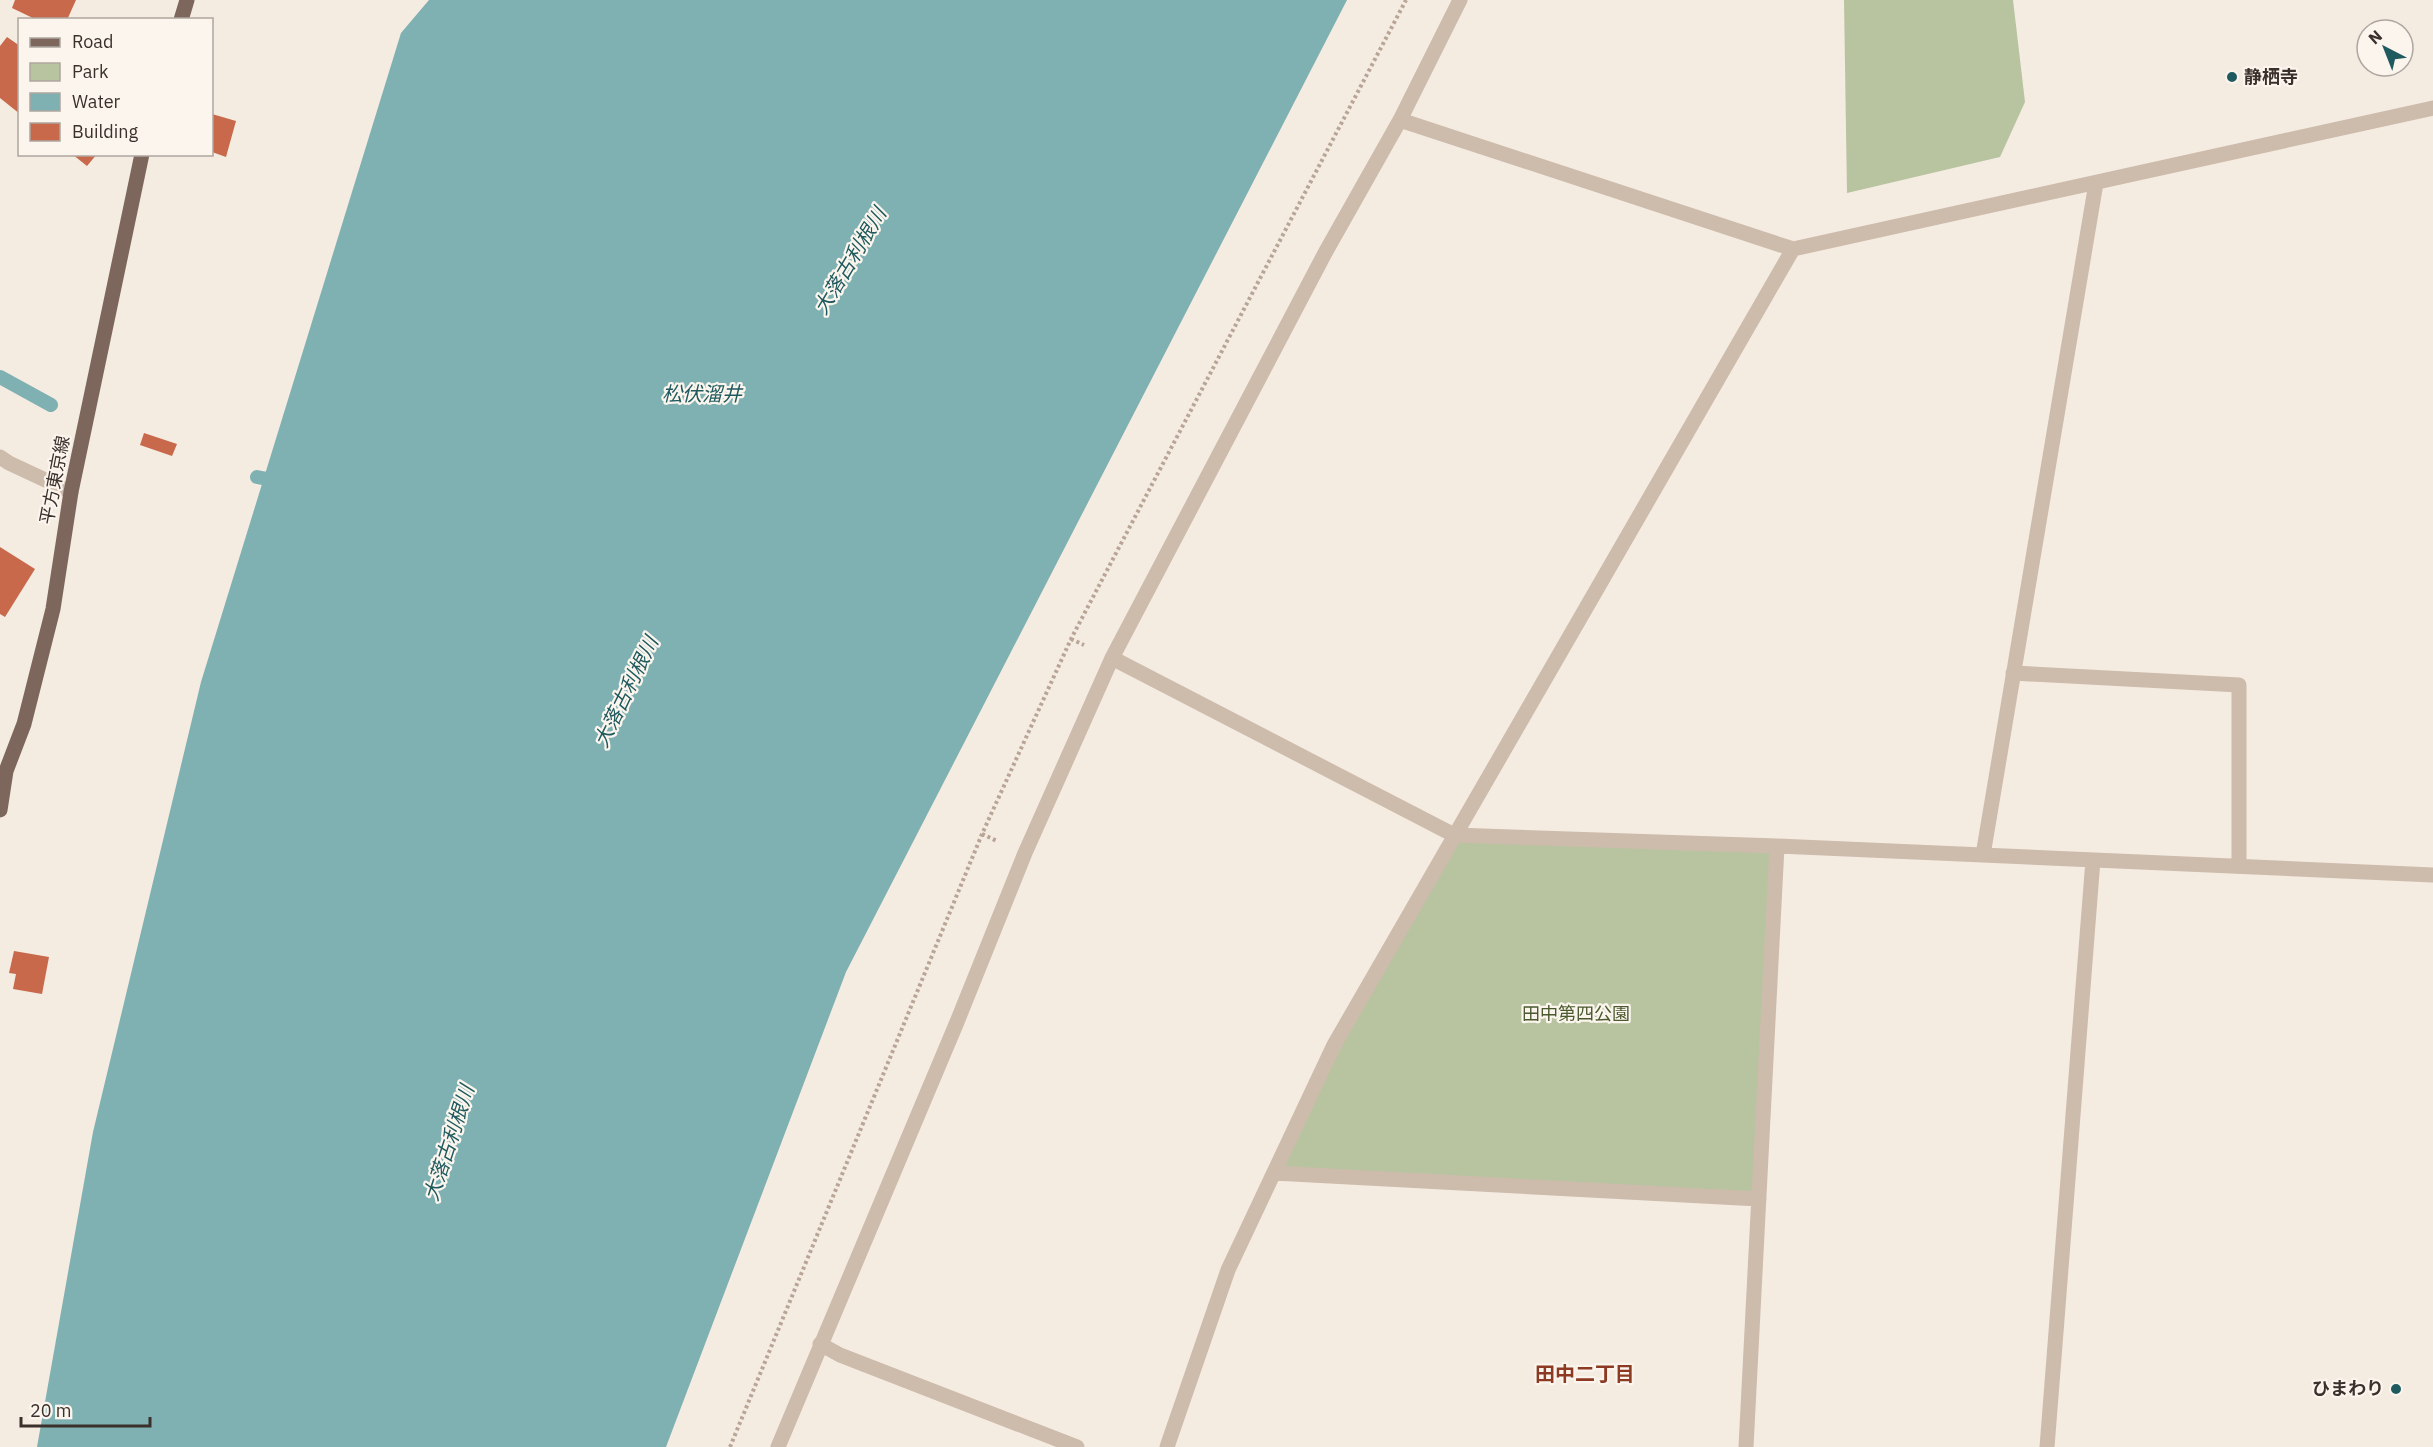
<svg xmlns="http://www.w3.org/2000/svg" width="2433" height="1447" font-family="'IBM Plex Sans','Noto Sans JP',sans-serif">
<rect width="100%" height="100%" fill="#f4ebe1"/>
<path fill="#b8c4a0" d="M1844 0H2013L2025 102 2000 157 1847 193Z
M1454 835 1777 846 1759 1199 1274 1173Z"/>
<path fill="#7fb0b2" d="M429 0H1347L846 972 666 1447H37L93 1132 201 682 401 33Z"/>
<g fill="none" stroke-linecap="round" stroke-linejoin="round">
<path stroke="#7fb0b2" stroke-width="14" d="M0 377 51 405
M257 477 282 482"/>
</g>
<path fill="#c8694b" d="M15 0H76L67 20H37L12 8Z
M7 37 20 46V114L0 98V46Z
M212 114 236 121 226 157 212 152Z
M72 154H97L87 166Z
M144 433 177 444 172 456 140 445Z
M0 547 35 569 5 617 0 614Z
M14 951 49 957 42 994 13 989 16 974 9 973Z"/>
<g fill="none" stroke-linecap="round" stroke-linejoin="round">
<path stroke="#b9a596" stroke-width="4" stroke-dasharray="3 3" stroke-linecap="butt" d="M1071 639 1084 645
M982 834 997 841
M730 1447 982 834 1071 639 1406 0"/>
<path stroke="#cdbbac" stroke-width="15" d="M1400 120 1793 249 2433 108
M0 457 9 463 71 492
M1112 658 1454 835 1777 846 2433 875
M2013 673 2239 685V866
M1983 855 2096 183
M1274 1173 1759 1199
M820 1344 840 1355 1077 1447
M778 1447 957 1022 1025 853 1112 658 1325 253 1400 120 1460 0
M1167 1447 1228 1270 1334 1045 1793 249
M1746 1447 1777 846
M2047 1447 2093 860"/>
<path stroke="#7d675c" stroke-width="15" d="M181 20 187 0
M0 810 6 771 24 724 53 609 71 492 142 154"/>
</g>
<g fill="#1f5a5e" stroke="#fbf5ee" stroke-width="2">
<circle cx="2232" cy="77" r="6"/>
<circle cx="2396" cy="1389" r="6"/>
</g>
<g text-anchor="middle" stroke-width="4.5" stroke-linejoin="round" paint-order="stroke">
<g font-size="18" font-weight="bold" fill="#3b302b" stroke="#fbf5ee" text-anchor="start">
<text x="2244" y="83">静栖寺</text>
<text x="2384" y="1395" text-anchor="end">ひまわり</text>
</g>
<g font-size="18" fill="#3b302b" stroke="#fbf5ee">
<text transform="translate(55 480) rotate(-79)" y="6">平方東京線</text>
</g>
<g font-size="18" fill="#4a5a2e" stroke="#fbf5ee">
<text x="1576" y="1020">田中第四公園</text>
</g>
<g font-size="20" font-style="italic" fill="#1f5a5e" stroke="#fbf5ee">
<text transform="translate(850 261) rotate(-59)" y="7">大落古利根川</text>
<text x="702" y="401">松伏溜井</text>
<text transform="translate(626 692) rotate(-64)" y="7">大落古利根川</text>
<text transform="translate(449 1143) rotate(-72)" y="7">大落古利根川</text>
</g>
<g font-size="20" font-weight="bold" fill="#8c3b22" stroke="#fbf5ee">
<text x="1585" y="1381">田中二丁目</text>
</g>
</g>
<rect x="18" y="18" width="195" height="138" fill="#fbf5ee" stroke="#aea6a0" stroke-width="1.5"/>
<rect x="30" y="38" width="30" height="9" fill="#7d675c" stroke="#aea6a0" stroke-width="1.5"/>
<text x="72" y="48" font-size="18" fill="#3b302b">Road</text>
<rect x="30" y="63" width="30" height="18" fill="#b8c4a0" stroke="#aea6a0" stroke-width="1.5"/>
<text x="72" y="78" font-size="18" fill="#3b302b">Park</text>
<rect x="30" y="93" width="30" height="18" fill="#7fb0b2" stroke="#aea6a0" stroke-width="1.5"/>
<text x="72" y="108" font-size="18" fill="#3b302b">Water</text>
<rect x="30" y="123" width="30" height="18" fill="#c8694b" stroke="#aea6a0" stroke-width="1.5"/>
<text x="72" y="138" font-size="18" fill="#3b302b">Building</text>
<g transform="translate(2385 48) rotate(318)"><circle r="28" fill="#fbf5ee" stroke="#aea6a0" stroke-width="1.5"/>
<path d="M0-4.5L10 22L0 15L-10 22Z" fill="#1f5a5e"/>
<text y="-9" font-size="16" font-weight="bold" text-anchor="middle" fill="#3b302b">N</text>
</g>
<path d="M21 1417v9h129v-9" fill="none" stroke="#3b302b" stroke-width="3"/>
<text x="30" y="1417" font-size="18" fill="#3b302b" stroke="#fbf5ee" stroke-width="4.5" paint-order="stroke">20 m</text>
</svg>
